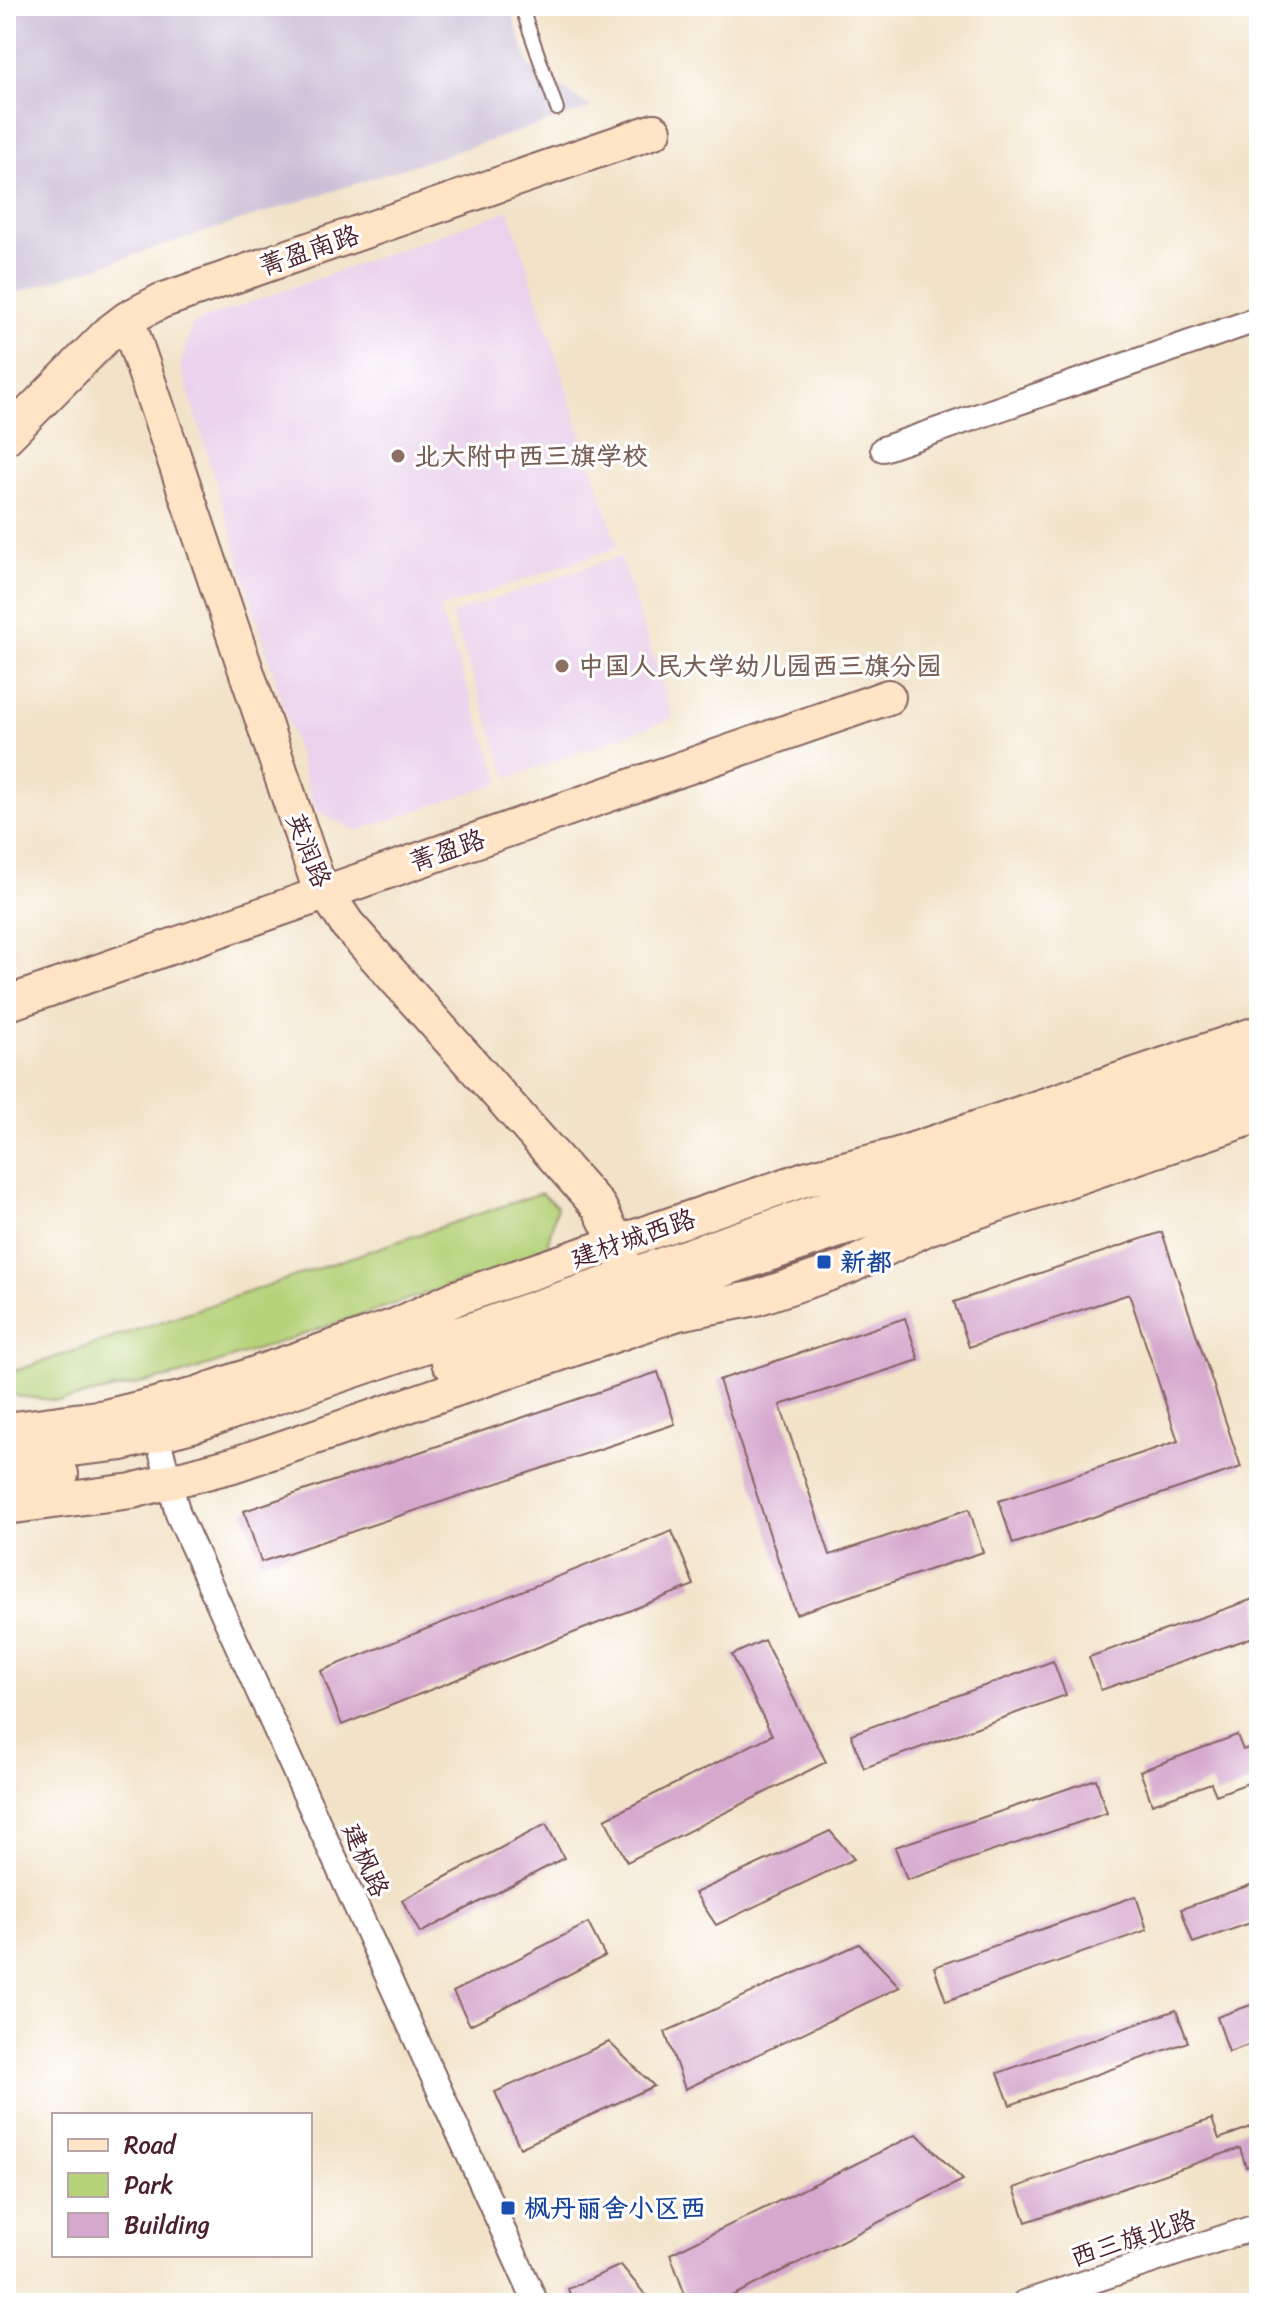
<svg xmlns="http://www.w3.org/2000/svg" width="1265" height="2309" font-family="Sriracha,'LXGW WenKai TC',sans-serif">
<rect width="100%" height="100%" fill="#fff"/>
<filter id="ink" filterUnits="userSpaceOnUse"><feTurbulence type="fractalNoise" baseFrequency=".0125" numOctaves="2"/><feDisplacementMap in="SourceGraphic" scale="16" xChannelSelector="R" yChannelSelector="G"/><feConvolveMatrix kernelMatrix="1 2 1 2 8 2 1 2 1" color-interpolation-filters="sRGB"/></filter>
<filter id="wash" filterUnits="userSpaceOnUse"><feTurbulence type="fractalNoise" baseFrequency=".006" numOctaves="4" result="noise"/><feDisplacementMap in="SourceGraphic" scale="32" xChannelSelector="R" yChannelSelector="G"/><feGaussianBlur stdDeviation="1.8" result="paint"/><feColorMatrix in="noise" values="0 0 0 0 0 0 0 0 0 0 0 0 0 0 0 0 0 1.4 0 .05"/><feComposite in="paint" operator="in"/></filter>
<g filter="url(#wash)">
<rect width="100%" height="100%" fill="#f2e3c8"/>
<path fill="#ead1ec" d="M509 210 618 547 439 609 501 782 357 831 315 810 180 364 193 323Z
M620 556 673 718 508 778 451 614Z"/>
<path fill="#cabfd6" d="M6 6H509L530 66 591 108 6 296Z"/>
<path fill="#b6d37a" stroke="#807952" stroke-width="2" d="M541 1193 557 1206 545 1254 180 1375 61 1401 17 1396 6 1390V1374Z"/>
<g id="blocks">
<path fill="#d5a8cd" d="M1162 1232 1241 1467 1013 1544 999 1501 1178 1441 1129 1294 969 1347 954 1302Z
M905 1318 919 1360 780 1405 830 1555 969 1509 983 1552 796 1614 719 1380Z
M658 1372 675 1424 261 1562 244 1511Z
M672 1531 694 1585 342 1725 321 1671Z
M1259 1597V1635L1101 1690 1089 1657Z
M764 1640 826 1762 627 1862 605 1819 772 1735 732 1655Z
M1053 1661 1066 1695 864 1768 851 1734Z
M1237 1735 1243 1750 1259 1744V1779L1216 1795 1211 1783 1152 1804 1140 1771Z
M1096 1779 1107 1813 907 1880 895 1847Z
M546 1824 564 1858 420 1933 402 1900Z
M830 1831 854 1859 716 1925 695 1893Z
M1259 1882V1920L1193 1943 1181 1909Z
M1136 1896 1147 1930 946 2001 934 1967Z
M588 1923 605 1956 470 2025 453 1992Z
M859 1944 900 1987 685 2089 665 2032Z
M1259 2002V2041L1229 2052 1217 2017Z
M1176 2010 1188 2042 1010 2105 998 2073Z
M609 2042 654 2086 520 2148 495 2092Z
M1212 2119 1219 2139 1259 2124V2162L1246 2167 1240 2148 1026 2222 1014 2188Z
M917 2134 963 2180 718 2303H688L670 2254Z
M621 2265 652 2303H573L568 2289Z"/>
</g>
</g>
<g filter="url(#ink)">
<use href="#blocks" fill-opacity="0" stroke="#856462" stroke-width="2"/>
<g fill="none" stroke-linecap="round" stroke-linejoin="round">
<g stroke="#856462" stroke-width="16">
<path id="lane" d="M521 6 557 109"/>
</g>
<g stroke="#856462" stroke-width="28">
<path id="street" d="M883 449 1259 319
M157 1436 178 1514 536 2303
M1024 2303 1259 2226"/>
</g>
<g stroke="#856462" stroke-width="38">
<path id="secondary" d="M127 319 316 877 347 924 599 1207 611 1231 624 1265
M6 437 110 332 127 319 161 301 654 131
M6 1004 888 697
M449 1362 1259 1088
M6 1430 105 1417 188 1397 398 1325 456 1298 805 1179 895 1156 1259 1033
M6 1456 122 1443 196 1424 1259 1061
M6 1480 61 1474
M6 1507 132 1491 233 1465 678 1313 756 1298 813 1279 850 1266 927 1228 1259 1115"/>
</g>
<use href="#lane" stroke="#fff" stroke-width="12"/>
<use href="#street" stroke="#fff" stroke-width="24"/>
<use href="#secondary" stroke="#ffe4c6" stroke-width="34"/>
</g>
</g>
<g fill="#8d6e63" stroke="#fff" stroke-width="3">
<circle cx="398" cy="456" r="8"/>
<circle cx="562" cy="666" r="8"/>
</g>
<g fill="#1a4fb4" stroke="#fff" stroke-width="3">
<rect x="816" y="1254" width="16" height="16" rx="4"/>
<rect x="500" y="2200" width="16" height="16" rx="4"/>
</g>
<g text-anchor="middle" stroke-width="6" stroke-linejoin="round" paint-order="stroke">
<g font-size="26" fill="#4a1f2b" stroke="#fff">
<text transform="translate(309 250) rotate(-19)" y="9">菁盈南路</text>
<text transform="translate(309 850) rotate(68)" y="9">英润路</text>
<text transform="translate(447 850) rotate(-19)" y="9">菁盈路</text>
<text transform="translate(633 1238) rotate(-19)" y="9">建材城西路</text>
<text transform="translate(366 1860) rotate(66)" y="9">建枫路</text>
<text transform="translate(1133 2238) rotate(-18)" y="9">西三旗北路</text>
</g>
<g font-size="26" font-weight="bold" fill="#785e54" stroke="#fff" text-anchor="start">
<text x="414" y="465">北大附中西三旗学校</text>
<text x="578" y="675">中国人民大学幼儿园西三旗分园</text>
</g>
<g font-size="26" font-weight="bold" fill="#164399" stroke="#fff" text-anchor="start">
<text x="840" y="1271">新都</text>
<text x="524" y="2217">枫丹丽舍小区西</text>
</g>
</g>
<rect width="1265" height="2309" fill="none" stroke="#fff" stroke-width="32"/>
<rect x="52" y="2113" width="260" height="144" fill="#ffffff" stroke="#b7a5aa" stroke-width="2"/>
<rect x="68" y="2139" width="40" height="12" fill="#ffe4c6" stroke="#b7a5aa" stroke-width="2"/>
<text x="124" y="2153" font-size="24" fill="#4a1f2b">Road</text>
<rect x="68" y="2173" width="40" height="24" fill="#b6d37a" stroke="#b7a5aa" stroke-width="2"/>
<text x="124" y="2193" font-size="24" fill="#4a1f2b">Park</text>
<rect x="68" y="2213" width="40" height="24" fill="#d5a8cd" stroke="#b7a5aa" stroke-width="2"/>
<text x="124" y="2233" font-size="24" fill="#4a1f2b">Building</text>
</svg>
